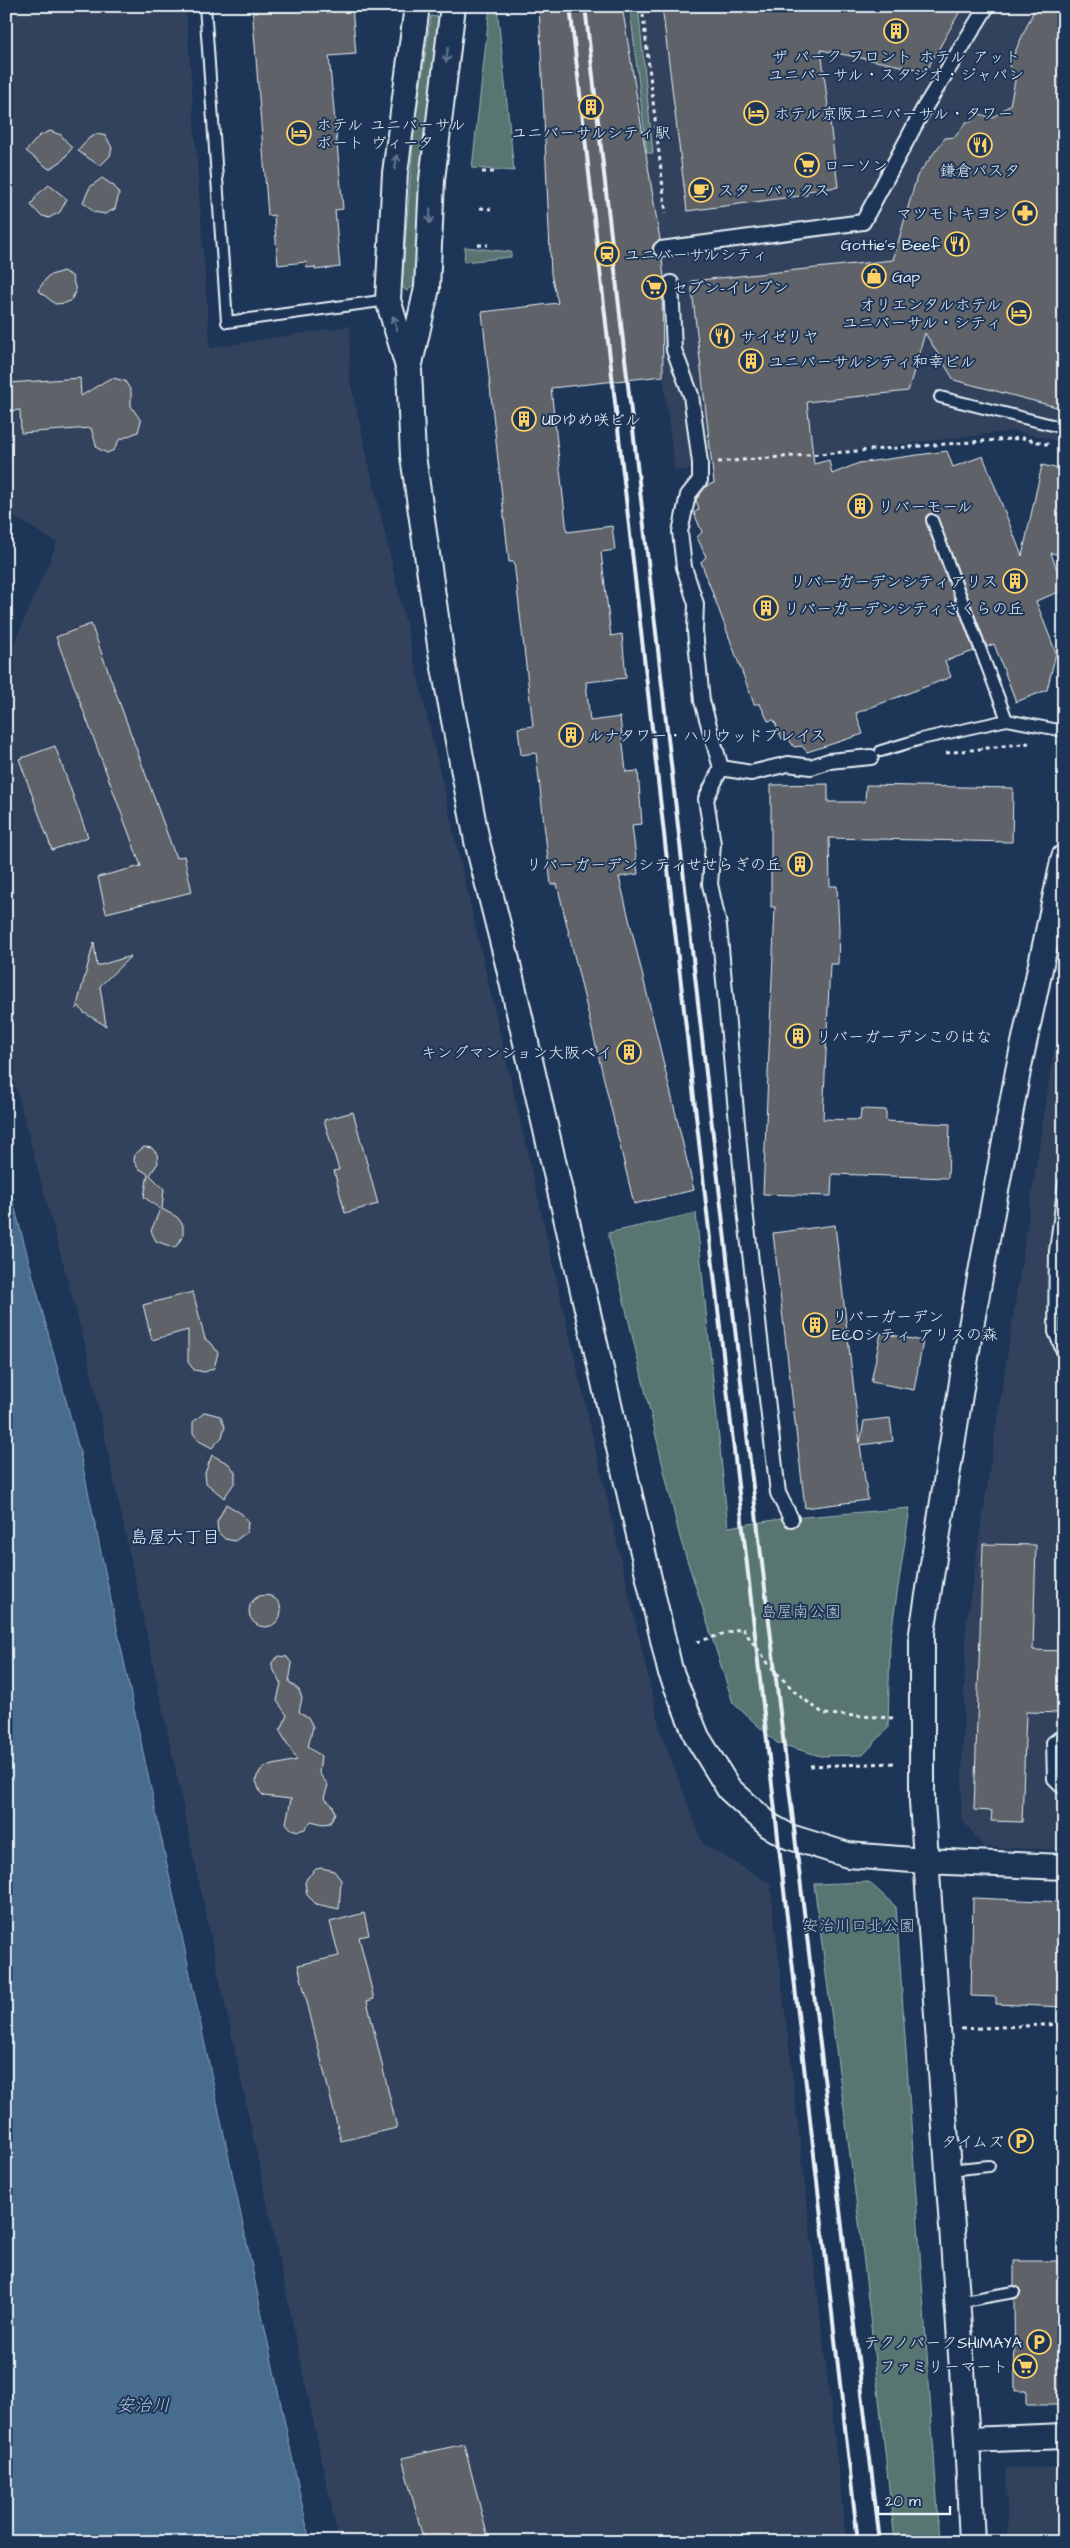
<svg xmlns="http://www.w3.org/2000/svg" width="1070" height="2548" font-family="'Architects Daughter','Klee One',sans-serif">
<rect width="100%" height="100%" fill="#1d3557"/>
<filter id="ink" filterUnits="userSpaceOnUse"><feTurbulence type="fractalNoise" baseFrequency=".02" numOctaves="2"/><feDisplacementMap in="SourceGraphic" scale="10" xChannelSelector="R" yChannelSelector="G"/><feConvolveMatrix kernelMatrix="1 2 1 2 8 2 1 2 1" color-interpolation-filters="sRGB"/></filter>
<g filter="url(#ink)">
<path fill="#30435c" d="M6 6H186L210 348 350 326 349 377 661 1733 703 1844 770 1883 846 2538 892 2533 893 2542H339L86 1348 6 1052V663L57 543 6 512Z
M615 6H1064V442L1014 431 675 471Z
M1064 1006V1850L984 1847 961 1818 966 1625 1054 1049Z
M1064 2467V2542H1008L1006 2468Z"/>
<path fill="#587472" stroke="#a0b2b5" d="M490 6H497L514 171 472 168Z
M623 6H638L653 153H647L630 8 623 9Z
M431 16 440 17 423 162 415 284 408 291 405 290 402 285 414 129Z
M465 247 511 252V257L464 262Z
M696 1213 728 1527 781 1519 910 1508 890 1640 888 1728 863 1755 820 1756 777 1743 733 1703 680 1538 608 1233Z
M869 1882 896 1907 940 2542H895L862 2245 814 1884Z"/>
<path fill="#476c8e" stroke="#87a1b8" d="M6 1175 80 1453 310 2542H6Z"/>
<path fill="#5e6369" stroke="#e8f1f8" d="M252 6H352L356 54 329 56 343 209 335 210 340 267 315 270V267L307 268 306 262 278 265 274 215 268 216Z
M539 6H622L660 240 653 245 652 251 657 257 662 258 664 278 662 283 663 376 551 388 567 532 612 526 615 550 601 552 611 636 622 634 626 678 586 682 590 721 620 717 626 772 638 771 642 824 632 825 638 874 619 877 694 1190 634 1204 557 884 551 885 536 753 521 755 518 728 533 726 514 562H509L482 312 558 303 551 274Z
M662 6H963L926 71 821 50 838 187 807 191V195L687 211Z
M1036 6H1064V409L954 380 925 333 908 391 807 402 814 464 829 460 832 474 859 463 947 451 953 467 983 456 1022 556 1042 465 1064 470V556L1051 553 1064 590 1036 601 1056 653 1047 690 1016 702 994 644 987 647 938 518 930 513 926 516V522L974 651 945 661 951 677 856 713 863 734 807 752 802 746 794 747 788 738 782 739 774 720 768 721 760 704H754L701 562 706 557 697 537 702 532 694 513 699 509 696 500 706 486 714 483 691 281 893 260 917 176 945 138 955 137 966 122H971L977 113 992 118 1010 105 1015 81 1009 65Z
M50 131 61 135 72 148 62 161 49 169 26 151 39 136Z
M97 134 106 136 112 148 110 156 100 166 78 151 89 138Z
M102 178 114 186 119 194 115 209 105 214 94 212 83 202 90 187Z
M49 185 67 199 60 212 49 218 40 215 31 205 38 194Z
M63 271 72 276 76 291 71 300 66 303 55 304 38 290 48 276Z
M80 378 81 396 107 380 113 378 125 381 131 391V406L141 421 138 432 119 440 114 450 107 453 97 448 91 428 21 433 20 410 10 411 8 383Z
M91 624 176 858 184 856 192 892 106 913 98 877 141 866 56 637Z
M55 746 88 837 52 850 19 759Z
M828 784V802H865L866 785 1013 788 1012 842 829 838 830 886H837L839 930 838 964H830L823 1119 860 1120 861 1109 886 1110V1121L950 1124 948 1178 832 1174 831 1196 763 1194 775 907H771V785Z
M94 942 97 966 131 956 100 986 106 1026 83 1012 79 1006 76 1009Z
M353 1112 378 1204 345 1213 334 1171 339 1170 324 1120Z
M144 1147 152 1148 157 1154 158 1163 150 1175 164 1189 162 1209 177 1217 183 1225V1236L175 1248 156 1241 151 1231 160 1209 144 1197 148 1174 138 1168 134 1161 135 1154Z
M835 1225 860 1443 864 1421 890 1418 893 1441 860 1445 868 1500 805 1508 773 1233Z
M193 1292 205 1339 212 1344 218 1353 214 1368 205 1372 194 1370 188 1362V1330L152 1340 143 1305Z
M881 1333 923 1341 914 1390 871 1382Z
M205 1412 220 1416 225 1426 222 1437 212 1448 199 1441 193 1433V1422Z
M212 1455 229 1464 235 1472V1482L224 1498 206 1483 205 1473Z
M226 1504 242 1514 248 1522 247 1532 235 1541 225 1539 218 1532 217 1522Z
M983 1544 1036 1545 1033 1650 1064 1651V1713L1026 1712 1022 1822 991 1821 992 1811 974 1810Z
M249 1611a16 16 0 1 1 32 0a16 16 0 1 1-32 0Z
M279 1656 287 1657 292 1664 289 1682 299 1690 302 1698 299 1712 308 1717 313 1727 308 1747 321 1756 319 1773 328 1785 324 1798 333 1806 335 1813 330 1823 323 1824 311 1821 305 1829 298 1831 291 1829 286 1823 291 1799 264 1796 260 1792 256 1781 257 1776 264 1767 297 1760 278 1728 281 1730 287 1715 277 1701 281 1683 272 1667V1662Z
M322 1868 334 1871 341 1880 339 1909 316 1904 307 1895 305 1883 307 1878 316 1869Z
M973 1898 1064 1902V2007L996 2004V1997L971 1996Z
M364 1913 369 1935 359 1937 374 1999 367 2001 397 2128 341 2141 298 1965 339 1956 330 1922Z
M1014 2261H1064V2405H1026V2391H1015L1014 2299 1019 2297 1021 2291 1014 2285Z
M464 2444 489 2542H424L402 2458Z"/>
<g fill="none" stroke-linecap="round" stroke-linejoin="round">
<g stroke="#e8f1f8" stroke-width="14">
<path id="service" d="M205 6 227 322 388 300
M940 397 1064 428
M932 520 1007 720
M881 751 921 739 1007 720 1064 731
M1064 1183 1055 1251 1054 1332 1064 1356
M1064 1733 1052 1742 1053 1779 1064 1790
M948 2170 989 2166
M958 2302 1014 2292"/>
</g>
<g stroke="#e8f1f8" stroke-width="18">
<path id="pedestrian" d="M661 249 863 222 923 110 987 6
M671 283 674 350 691 395 700 463V480L688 495 680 532 684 567 696 604 695 631 702 701 721 768 706 799 713 844 710 884 719 926 745 1210 778 1493 791 1519
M721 768 751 773 788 764 811 767 829 761 871 757"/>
</g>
<g stroke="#e8f1f8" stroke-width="28">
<path id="tertiary" d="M417 6 395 173 388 300 409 370 413 456 441 652 477 841 507 960 670 1670 697 1737 729 1789 770 1826 790 1837 848 1855 925 1861 1064 1867
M409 368 427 288 432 180 453 6
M967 2440 1064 2436
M972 2542 967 2440 922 1802V1633L970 1332 1018 1071 1064 857"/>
</g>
<path stroke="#e8f1f8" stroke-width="3" stroke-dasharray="4 4" stroke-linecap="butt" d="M642 6 666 214
M482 172H494
M480 208 491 209
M478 245H488
M718 462 1023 438 1050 445
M946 753 1029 743
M697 1642 742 1628 771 1667 797 1694 824 1714 894 1718
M810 1766 895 1763
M961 2029 1064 2024"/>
<use href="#service" stroke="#1d3557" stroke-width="10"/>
<use href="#pedestrian" stroke="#1d3557" stroke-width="14"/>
<use href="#tertiary" stroke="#1d3557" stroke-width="24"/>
<path stroke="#e8f1f8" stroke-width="4" d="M570 6 858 2542
M585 6 755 1505 880 2542"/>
</g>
<defs><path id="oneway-shaft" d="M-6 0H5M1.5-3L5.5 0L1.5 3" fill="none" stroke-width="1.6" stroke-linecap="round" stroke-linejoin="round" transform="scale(1.25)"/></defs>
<g stroke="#64778f">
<use href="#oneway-shaft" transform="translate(447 55) rotate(97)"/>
<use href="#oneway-shaft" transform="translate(396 162) rotate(-82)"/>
<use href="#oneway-shaft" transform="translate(430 216) rotate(93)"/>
<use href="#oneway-shaft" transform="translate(395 323) rotate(-107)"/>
</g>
</g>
<defs>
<g id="building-ring" transform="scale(1.25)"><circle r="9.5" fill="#1d3557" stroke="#ffd166" stroke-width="1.5"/><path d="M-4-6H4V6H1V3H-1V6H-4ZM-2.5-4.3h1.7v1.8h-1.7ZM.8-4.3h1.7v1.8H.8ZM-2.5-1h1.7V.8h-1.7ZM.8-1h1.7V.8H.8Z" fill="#ffd166"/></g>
<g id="hotel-ring" transform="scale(1.25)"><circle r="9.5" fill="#1d3557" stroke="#ffd166" stroke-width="1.5"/><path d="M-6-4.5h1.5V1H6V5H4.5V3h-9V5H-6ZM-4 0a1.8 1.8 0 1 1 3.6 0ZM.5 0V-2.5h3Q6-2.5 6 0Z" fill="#ffd166"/></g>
<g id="restaurant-ring" transform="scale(1.25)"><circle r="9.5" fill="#1d3557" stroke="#ffd166" stroke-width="1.5"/><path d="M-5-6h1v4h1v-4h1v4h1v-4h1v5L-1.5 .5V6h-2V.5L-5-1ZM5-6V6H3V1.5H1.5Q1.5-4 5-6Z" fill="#ffd166"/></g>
<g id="supermarket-ring" transform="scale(1.25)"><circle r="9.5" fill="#1d3557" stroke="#ffd166" stroke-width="1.5"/><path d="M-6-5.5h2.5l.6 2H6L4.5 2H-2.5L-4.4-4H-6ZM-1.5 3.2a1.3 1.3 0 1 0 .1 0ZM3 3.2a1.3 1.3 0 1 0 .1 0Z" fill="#ffd166"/></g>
<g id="cafe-ring" transform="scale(1.25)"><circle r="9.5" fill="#1d3557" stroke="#ffd166" stroke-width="1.5"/><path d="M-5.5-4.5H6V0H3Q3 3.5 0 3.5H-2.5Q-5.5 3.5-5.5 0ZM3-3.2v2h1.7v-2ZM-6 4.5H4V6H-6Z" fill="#ffd166"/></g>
<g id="pharmacy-ring" transform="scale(1.25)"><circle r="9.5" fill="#1d3557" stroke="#ffd166" stroke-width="1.5"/><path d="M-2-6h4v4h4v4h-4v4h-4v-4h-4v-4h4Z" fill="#ffd166"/></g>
<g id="station-ring" transform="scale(1.25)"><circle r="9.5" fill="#1d3557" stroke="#ffd166" stroke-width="1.5"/><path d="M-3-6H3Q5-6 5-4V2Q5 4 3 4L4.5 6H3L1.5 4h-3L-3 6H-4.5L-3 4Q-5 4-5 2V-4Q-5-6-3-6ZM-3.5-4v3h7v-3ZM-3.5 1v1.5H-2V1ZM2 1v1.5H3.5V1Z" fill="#ffd166"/></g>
<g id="shop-ring" transform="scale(1.25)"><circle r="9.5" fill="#1d3557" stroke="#ffd166" stroke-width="1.5"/><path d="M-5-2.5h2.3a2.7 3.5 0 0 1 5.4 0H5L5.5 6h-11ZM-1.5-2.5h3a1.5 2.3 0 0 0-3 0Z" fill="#ffd166"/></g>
<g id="parking-ring" transform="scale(1.25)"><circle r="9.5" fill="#1d3557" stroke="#ffd166" stroke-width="1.5"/><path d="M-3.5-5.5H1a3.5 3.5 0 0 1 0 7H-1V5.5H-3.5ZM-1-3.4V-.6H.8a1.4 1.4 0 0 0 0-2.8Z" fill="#ffd166"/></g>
</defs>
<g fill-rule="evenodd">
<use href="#building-ring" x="896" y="31"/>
<use href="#building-ring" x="591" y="107"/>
<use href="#hotel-ring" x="756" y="113"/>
<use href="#hotel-ring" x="299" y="133"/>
<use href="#restaurant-ring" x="980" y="145"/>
<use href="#supermarket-ring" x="807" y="165"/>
<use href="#cafe-ring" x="701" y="190"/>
<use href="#pharmacy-ring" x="1025" y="213"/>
<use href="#restaurant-ring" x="957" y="244"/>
<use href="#station-ring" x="607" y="254"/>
<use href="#shop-ring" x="874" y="276"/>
<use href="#supermarket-ring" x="654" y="287"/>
<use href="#hotel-ring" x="1019" y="313"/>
<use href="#restaurant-ring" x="722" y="336"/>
<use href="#building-ring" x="751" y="361"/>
<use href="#building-ring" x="524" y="419"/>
<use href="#building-ring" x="860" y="506"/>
<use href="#building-ring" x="1015" y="581"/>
<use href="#building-ring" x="766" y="608"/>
<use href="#building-ring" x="571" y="735"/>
<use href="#building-ring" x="800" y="864"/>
<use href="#building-ring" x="798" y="1036"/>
<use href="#building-ring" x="629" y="1052"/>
<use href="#building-ring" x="815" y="1325"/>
<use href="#parking-ring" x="1021" y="2141"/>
<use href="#parking-ring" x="1039" y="2342"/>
<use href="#supermarket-ring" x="1025" y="2366"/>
</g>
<g text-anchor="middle" stroke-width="4" stroke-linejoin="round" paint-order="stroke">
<g font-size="16" fill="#e8f1f8" stroke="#1d3557" text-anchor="start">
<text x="896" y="62" text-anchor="middle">ザ パーク フロント ホテル アット<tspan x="896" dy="18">ユニバーサル・スタジオ・ジャパン</tspan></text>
<text x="774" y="119">ホテル京阪ユニバーサル・タワー</text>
<text x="316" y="130">ホテル ユニバーサル<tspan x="316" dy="18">ポート ヴィータ</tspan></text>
<text x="591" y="138" text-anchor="middle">ユニバーサルシティ駅</text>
<text x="824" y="171">ローソン</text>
<text x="980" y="176" text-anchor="middle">鎌倉パスタ</text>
<text x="718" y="196">スターバックス</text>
<text x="1008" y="219" text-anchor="end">マツモトキヨシ</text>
<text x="940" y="250" text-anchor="end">Gottie's Beef</text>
<text x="624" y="260">ユニバーサルシティ</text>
<text x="892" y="282">Gap</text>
<text x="672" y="293">セブン-イレブン</text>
<text x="1002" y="310" text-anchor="end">オリエンタルホテル<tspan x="1002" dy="18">ユニバーサル・シティ</tspan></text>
<text x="740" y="342">サイゼリヤ</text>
<text x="768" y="367">ユニバーサルシティ和幸ビル</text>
<text x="542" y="425">UDゆめ咲ビル</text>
<text x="878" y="512">リバーモール</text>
<text x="998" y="587" text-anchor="end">リバーガーデンシティアリス</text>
<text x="784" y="614">リバーガーデンシティさくらの丘</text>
<text x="588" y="741">ルナタワー・ハリウッドプレイス</text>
<text x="782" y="870" text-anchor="end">リバーガーデンシティせせらぎの丘</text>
<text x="816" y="1042">リバーガーデンこのはな</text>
<text x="612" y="1058" text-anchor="end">キングマンション大阪ベイ</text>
<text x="832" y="1322">リバーガーデン<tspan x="832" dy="18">ECOシティ アリスの森</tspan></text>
<text x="1004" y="2147" text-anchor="end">タイムズ</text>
<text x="1022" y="2348" text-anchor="end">テクノパークSHIMAYA</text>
<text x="1008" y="2372" text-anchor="end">ファミリーマート</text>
</g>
<g font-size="16" fill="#b6c5c9" stroke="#1d3557">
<text x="801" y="1617">島屋南公園</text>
<text x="859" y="1931">安治川口北公園</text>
</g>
<g font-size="18" fill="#e8f1f8" stroke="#1d3557">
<text x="175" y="1543">島屋六丁目</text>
</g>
<g font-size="18" font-style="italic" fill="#b0c2d3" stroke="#1d3557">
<text x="143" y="2411">安治川</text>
</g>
</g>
<rect width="1070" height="2548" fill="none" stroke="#1d3557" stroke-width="25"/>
<rect x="12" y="12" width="1045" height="2523" fill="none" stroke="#e8f1f8" stroke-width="2" filter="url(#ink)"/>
<path d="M878 2506v8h72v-8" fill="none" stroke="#e8f1f8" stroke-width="2.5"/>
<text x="885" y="2506" font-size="15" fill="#e8f1f8" stroke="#1d3557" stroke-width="4" paint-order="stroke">20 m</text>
</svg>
